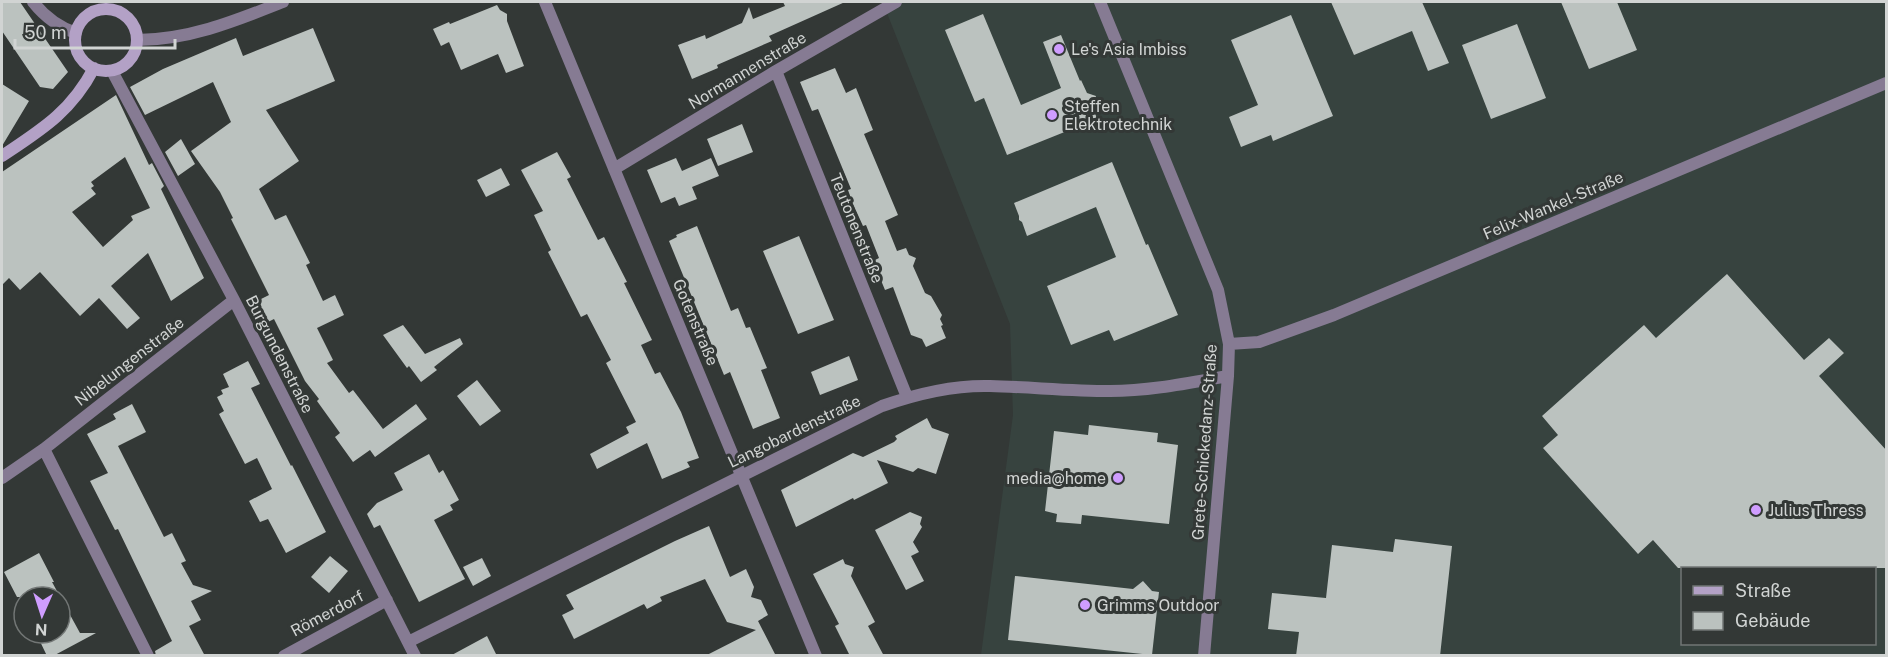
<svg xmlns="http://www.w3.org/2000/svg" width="1888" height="657" font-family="'Public Sans',sans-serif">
<rect width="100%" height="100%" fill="#333836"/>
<path fill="#37433f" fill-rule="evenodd" d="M896 2H1886V655H981L1013 415 1010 324 885 8ZM1682 568H1874V644H1682Z"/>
<path fill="#bbc2bf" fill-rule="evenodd" d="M2 2H20L68 72 53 89 40 87 2 31Z
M783 2H845L769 36 772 41 717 65 718 68 692 79 678 45 705 35 706 39 742 23 749 7 753 19 785 6Z
M1331 2H1422L1449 63 1428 71 1412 31 1354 55Z
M1561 2H1617L1637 50 1589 69Z
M497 5 500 10 507 14V21L524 66 506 73 498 54 461 70 449 42 441 46 433 29 449 22 450 24Z
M983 14 1021 105 1061 88 1043 42 1061 35 1080 81 1081 80 1087 93 1096 96 1093 107 1097 119 1007 155 984 98 975 102 945 30Z
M1291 15 1333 116 1273 141 1271 135 1241 147 1229 117 1258 105 1231 40Z
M1517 24 1546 98 1491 119 1462 45Z
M313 28 335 81 266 110 299 161 259 189 275 220 286 215 310 263 306 265 323 301 335 295 344 315 317 328 333 360 327 363 349 393 353 390 383 429 416 404 427 419 375 457 370 450 353 462 335 437 340 433 317 401 319 399 305 381 274 319 266 323 255 302 269 295 231 219 233 218 220 192 191 151 231 122 213 82 145 115 130 87 163 69 236 38 243 56Z
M835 68 846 93 856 88 873 130 864 134 898 215 885 221 897 251 906 248 909 255 916 258 913 266 925 293 931 296 942 315 940 319 943 325 941 326 946 338 926 347 922 339 911 335 893 287 885 290 873 261 879 258 866 225 863 226 853 204 848 190 851 189 818 109 812 111 800 82Z
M2 84 29 101 2 146Z
M116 95 149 165 152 163 164 186 161 189 204 278 171 301 148 253 111 286 140 318 127 329 99 298 80 316 40 272 20 290 9 278 2 285V172ZM125 157 150 208 131 216 133 220 103 247 72 212 96 194 91 188 94 186 91 182Z
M742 124 753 152 718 166 707 139Z
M181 139 195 164 178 176 165 152Z
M557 152 571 177 567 179 598 240 604 237 627 282 624 283 652 340 641 345 655 374 660 372 681 412 699 458 687 462 690 467 662 479 647 443 597 469 590 454 629 433 626 427 636 422 606 363 611 360 587 314 581 317 548 252 551 250 534 215 543 211 521 170Z
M676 158 682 171 711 158 719 176 692 187 697 199 679 206 675 197 661 203 647 170Z
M1112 162 1146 245 1148 244 1178 315 1114 341 1109 330 1071 345 1047 286 1116 257 1096 207 1027 236 1022 222 1019 220V216L1014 203Z
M501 168 510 185 486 197 477 180Z
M697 226 731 311 738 308 746 328 750 327 767 368 761 370 780 418 753 429 730 372 724 375 669 241 677 237 676 235Z
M799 236 834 320 798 334 763 251Z
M1727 274 1804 360 1829 338 1844 353 1819 376 1887 451V568H1678L1653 540 1638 554 1543 448 1558 435 1542 416 1644 325 1656 338Z
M403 325 425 354 460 338 463 344 434 367 437 370 421 382 409 366 407 368 383 335Z
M849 356 858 380 820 395 811 372Z
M248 361 260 384 251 388 291 466 292 465 326 532 286 553 268 519 260 522 249 501 272 489 257 458 245 464 219 414 224 411 217 397 223 394 221 390 229 387 223 374Z
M477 380 501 411 480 426 457 396Z
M132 404 146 432 118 446 164 537 172 533 186 561 181 563 193 585 212 591 191 601 201 620 189 626 205 656H156L155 651 172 641 118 529 115 530 90 481 108 473 87 434 116 419 113 414Z
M927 418 932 428 949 434 936 474 918 468 913 472 877 460 888 483 854 500 853 498 796 527 781 490 853 453 863 457 894 442 897 439 895 436Z
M1089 425 1158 433 1157 442 1178 445 1169 524 1082 515 1081 524 1056 522 1057 514 1045 511 1054 431 1088 435Z
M429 454 439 473 443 470 459 500 450 505 453 510 434 520 465 579 419 602 380 525 374 528 367 514 377 503 403 490 394 473Z
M910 512 922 517 920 524 922 527 913 542 919 552 911 556 924 581 906 590 875 530Z
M709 526 730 577 746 569 754 587 751 597 761 600 768 615 758 621 776 656H705L756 630 727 622 705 579 660 597 662 601 647 609 644 604 574 639 562 615 574 609 566 595 675 541Z
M1395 539 1452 546 1440 656H1296L1299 632 1268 629 1272 593 1326 598 1332 545 1393 552Z
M39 553 54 582H52L80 633H96L53 656H47L36 633H60V597H17L4 572Z
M330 556 348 571 329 593 311 577Z
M482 558 491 576 473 586 463 567Z
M843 559 845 564 854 567 851 576 875 622 868 626 884 656H850L835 626 839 624 813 574Z
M1015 576 1133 589 1143 581 1152 591 1159 592 1152 655 1008 640Z
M487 636 497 656H450Z"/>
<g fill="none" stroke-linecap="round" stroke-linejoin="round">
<path stroke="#867b93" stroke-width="12" d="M33 2C45 17 58 27 76 33
M545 2 816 656
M1100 2 1218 290 1229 344 1228 376 1204 656
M137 40C189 40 235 21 283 2
M112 71 234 300 415 656
M776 71 907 397
M614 169 776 71 896 2
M1229 344 1259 342 1334 315 1886 83
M44 449 148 656
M2 478 44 449 234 300
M408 642 882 406C916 394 954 385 990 386 1030 387 1070 391 1110 391 1150 391 1188 383 1228 376
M284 656 387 600"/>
<path stroke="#b3a1c6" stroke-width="12" d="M75 40a31 31 0 1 1 62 0a31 31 0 1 1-62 0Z
M2 156C41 130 71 112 94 68"/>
</g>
<g fill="#cf9dff" stroke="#333836" stroke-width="2">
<circle cx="1059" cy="49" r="6"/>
<circle cx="1052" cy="115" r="6"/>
<circle cx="1118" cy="478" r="6"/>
<circle cx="1756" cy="510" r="6"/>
<circle cx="1085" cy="605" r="6"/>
</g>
<g text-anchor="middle" stroke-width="6" stroke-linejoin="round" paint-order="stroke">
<g font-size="16" fill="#d1d4d3" stroke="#333836" text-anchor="start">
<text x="1071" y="55">Le's Asia Imbiss</text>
<text x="1064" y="112">Steffen<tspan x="1064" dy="18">Elektrotechnik</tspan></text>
<text x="1106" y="484" text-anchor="end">media@home</text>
<text x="1768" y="516">Julius Thress</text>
<text x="1097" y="611">Grimms Outdoor</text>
</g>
<g font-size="16" fill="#d1d4d3" stroke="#333836">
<text transform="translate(747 70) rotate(-31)" y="6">Normannenstraße</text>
<text transform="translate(1553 205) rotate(-23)" y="6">Felix-Wankel-Straße</text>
<text transform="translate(857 228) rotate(68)" y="6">Teutonenstraße</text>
<text transform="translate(696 322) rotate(67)" y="6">Gotenstraße</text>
<text transform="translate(280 354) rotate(63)" y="6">Burgundenstraße</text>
<text transform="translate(129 361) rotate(-38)" y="6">Nibelungenstraße</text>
<text transform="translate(794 431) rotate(-26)" y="6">Langobardenstraße</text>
<text transform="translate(1204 442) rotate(-86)" y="6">Grete-Schickedanz-Straße</text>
<text transform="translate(327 613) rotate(-28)" y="6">Römerdorf</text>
</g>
</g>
<rect width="1888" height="657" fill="none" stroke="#d1d4d3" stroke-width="6"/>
<rect x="1681" y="567" width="195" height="78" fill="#333836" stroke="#727675" stroke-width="1.5"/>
<rect x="1693" y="586" width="30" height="9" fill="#b3a1c6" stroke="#727675" stroke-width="1.5"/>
<text x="1735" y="597" font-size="18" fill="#d1d4d3">Straße</text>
<rect x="1693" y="612" width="30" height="18" fill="#bbc2bf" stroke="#727675" stroke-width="1.5"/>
<text x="1735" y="627" font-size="18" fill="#d1d4d3">Gebäude</text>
<g transform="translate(42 615) rotate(183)"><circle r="28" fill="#333836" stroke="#727675" stroke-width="1.5"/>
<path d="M0-4.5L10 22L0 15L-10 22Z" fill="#cf9dff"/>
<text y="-9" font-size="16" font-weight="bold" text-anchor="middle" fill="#d1d4d3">N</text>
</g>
<path d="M15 39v9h160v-9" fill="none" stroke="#d1d4d3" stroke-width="3"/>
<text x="24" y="39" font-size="18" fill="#d1d4d3" stroke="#333836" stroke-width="4.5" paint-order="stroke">50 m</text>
</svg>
